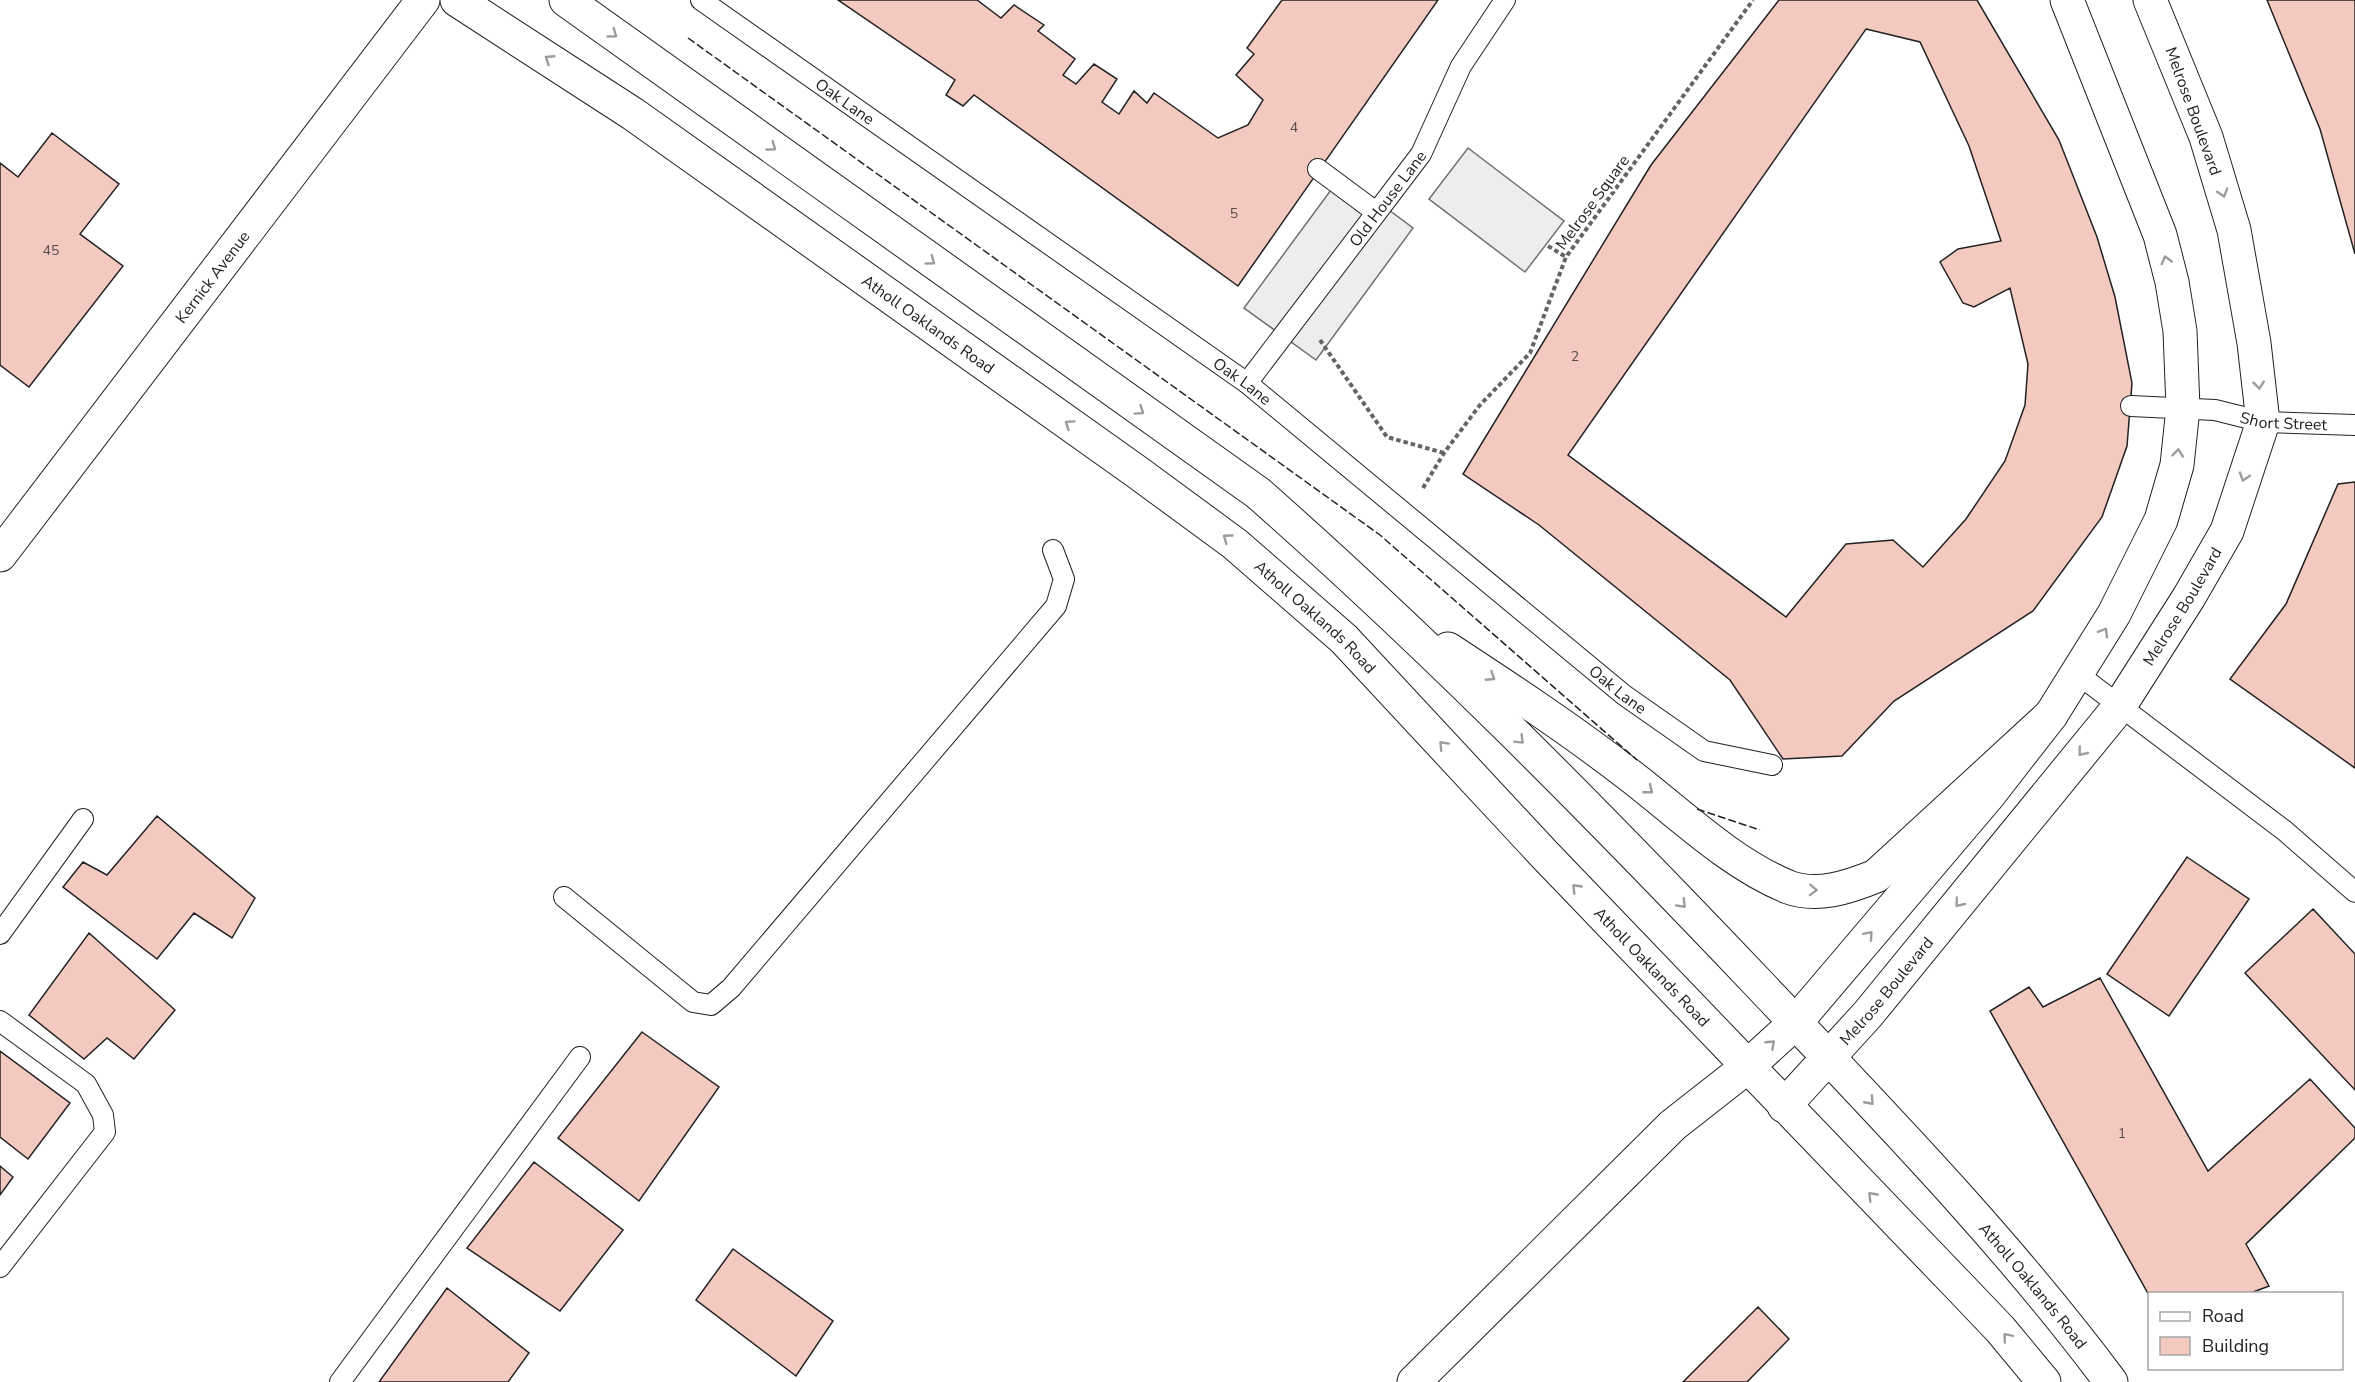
<svg xmlns="http://www.w3.org/2000/svg" width="2355" height="1382" font-family="'Nunito Sans',sans-serif">
<rect width="100%" height="100%" fill="#fff"/>
<path fill="#ededed" stroke="#6f6f6f" stroke-width="1.5" d="M1468 148 1564 221 1525 272 1429 199Z
M1342 175 1413 228 1316 360 1244 308Z"/>
<path fill="#f3c9c0" stroke="#222" stroke-width="1.5" fill-rule="evenodd" d="M838 0H977L1001 18 1014 5 1044 25 1038 31 1075 59 1063 75 1076 84 1094 64 1117 79 1102 102 1119 114 1134 91 1147 103 1154 93 1218 138 1248 125 1263 100 1236 75 1254 54 1247 48 1282 0H1438L1238 286 974 95 963 106 946 95 955 80Z
M1779 0H1977L2059 140 2097 237 2115 297 2132 383 2127 446 2102 517 2033 611 1894 701 1842 756 1783 759 1730 680 1539 525 1463 474 1651 165ZM1866 29 1920 42 1969 146 2001 241 1958 249 1940 262 1963 303 1974 307 2010 288 2028 364 2025 405 2005 461 1966 519 1923 567 1893 540 1846 544 1786 617 1568 455Z
M2267 0H2355V254L2320 129Z
M52 133 119 184 80 234 123 266 29 387 0 365V163L18 177Z
M2355 482V768L2230 679 2286 604 2338 484Z
M157 816 255 898 232 938 194 913 157 959 63 887 83 862 107 875Z
M2187 857 2249 899 2169 1016 2107 974Z
M2313 909 2355 954V1090L2245 973Z
M89 933 175 1010 134 1059 107 1038 84 1059 29 1015Z
M2100 978 2208 1171 2310 1079 2355 1128V1138L2246 1244 2269 1286 2248 1294H2150V1297L1990 1011 2029 987 2043 1007Z
M642 1032 719 1087 639 1201 558 1138Z
M0 1051 70 1103 28 1159 0 1137Z
M534 1162 623 1230 560 1311 467 1248Z
M0 1166 13 1177 0 1195Z
M733 1249 833 1321 796 1376 696 1300Z
M447 1288 529 1353 508 1382H379Z
M1758 1307 1789 1339 1747 1382H1683Z"/>
<g fill="none" stroke-linecap="round" stroke-linejoin="round">
<g stroke="#222" stroke-width="22">
<g id="lane">
<path id="s1" d="M701 0 1247 383 1624 695 1704 751 1772 765"/>
<path d="M1318 169 1376 212"/>
<path id="s2" d="M1247 383 1421 154 1461 66 1505 0"/>
<path id="s3" d="M2131 406 2215 410 2263 422 2355 425"/>
<path d="M2079 675 2285 831 2355 892"/>
<path d="M564 897 693 1002 711 1005 731 988 1056 606 1064 579 1053 550"/>
<path d="M0 934 83 819"/>
<path d="M0 1021 86 1084 103 1115 105 1132 0 1267"/>
<path d="M340 1382 580 1057"/>
</g>
</g>
<g stroke="#222" stroke-width="35">
<g id="street">
<path id="s4" d="M0 555 423 0"/>
<path id="s5" d="M1784 1106 1868 1014 2119 707 2189 597 2227 531 2263 422 2254 343 2234 230 2206 137 2150 0"/>
<path d="M1414 1382 1673 1125 1747 1067 1796 1022 1988 796 2051 715 2114 614 2161 520 2177 465 2183 408 2180 331 2172 282 2160 235 2067 0"/>
</g>
</g>
<g stroke="#222" stroke-width="35">
<g id="secondary">
<path id="s6" d="M457 0 633 114 1137 472 1235 544 1344 639 1544 854 1957 1284 2000 1329 2044 1382"/>
<path id="s7" d="M566 0 1258 493C1433 647 1597 814 1758 983 1880 1112 2005 1240 2111 1382"/>
<path d="M1448 649C1509 689 1570 729 1628 774 1678 812 1728 862 1788 887 1817 898 1849 887 1876 876L2051 715"/>
</g>
</g>
<path stroke="#646464" stroke-width="4" stroke-dasharray="4.5 3" stroke-linecap="butt" d="M1548 246 1566 257
M1320 340 1387 437 1444 453
M1423 488 1444 453 1480 405 1530 353 1566 257 1753 0"/>
<use href="#lane" stroke="#fff" stroke-width="20"/>
<use href="#street" stroke="#fff" stroke-width="33"/>
<use href="#secondary" stroke="#fff" stroke-width="33"/>
<path stroke="#222" stroke-width="1.5" stroke-dasharray="8 3" stroke-linecap="butt" d="M688 38 1380 535 1637 760
M1697 809 1760 830"/>
</g>
<defs><path id="oneway-chevron" d="M-2-3.5L2.5 0L-2 3.5" fill="none" stroke-width="1.6" stroke-linecap="round" stroke-linejoin="round" transform="scale(1.5)"/></defs>
<g stroke="#9c9c9c">
<use href="#oneway-chevron" transform="translate(613 34) rotate(36)"/>
<use href="#oneway-chevron" transform="translate(549 59) rotate(-147)"/>
<use href="#oneway-chevron" transform="translate(772 147) rotate(36)"/>
<use href="#oneway-chevron" transform="translate(2223 193) rotate(73)"/>
<use href="#oneway-chevron" transform="translate(2166 260) rotate(-105)"/>
<use href="#oneway-chevron" transform="translate(931 261) rotate(36)"/>
<use href="#oneway-chevron" transform="translate(2259 385) rotate(84)"/>
<use href="#oneway-chevron" transform="translate(1140 411) rotate(35)"/>
<use href="#oneway-chevron" transform="translate(1069 424) rotate(-145)"/>
<use href="#oneway-chevron" transform="translate(2178 453) rotate(-84)"/>
<use href="#oneway-chevron" transform="translate(2244 477) rotate(108)"/>
<use href="#oneway-chevron" transform="translate(1227 538) rotate(-144)"/>
<use href="#oneway-chevron" transform="translate(2104 632) rotate(-60)"/>
<use href="#oneway-chevron" transform="translate(1491 677) rotate(33)"/>
<use href="#oneway-chevron" transform="translate(1520 740) rotate(45)"/>
<use href="#oneway-chevron" transform="translate(1443 745) rotate(-133)"/>
<use href="#oneway-chevron" transform="translate(2082 752) rotate(129)"/>
<use href="#oneway-chevron" transform="translate(1649 790) rotate(38)"/>
<use href="#oneway-chevron" transform="translate(1576 888) rotate(-134)"/>
<use href="#oneway-chevron" transform="translate(1813 890) rotate(2)"/>
<use href="#oneway-chevron" transform="translate(1959 903) rotate(129)"/>
<use href="#oneway-chevron" transform="translate(1682 904) rotate(46)"/>
<use href="#oneway-chevron" transform="translate(1869 935) rotate(-49)"/>
<use href="#oneway-chevron" transform="translate(1771 1044) rotate(-43)"/>
<use href="#oneway-chevron" transform="translate(1870 1101) rotate(48)"/>
<use href="#oneway-chevron" transform="translate(1872 1196) rotate(-134)"/>
<use href="#oneway-chevron" transform="translate(2007 1337) rotate(-130)"/>
</g>
<g text-anchor="middle" stroke-width="4.5" stroke-linejoin="round" paint-order="stroke">
<g font-size="14" fill="#564c4a">
<text x="1294" y="132">4</text>
<text x="1234" y="218">5</text>
<text x="51" y="255">45</text>
<text x="1575" y="361">2</text>
<text x="2122" y="1138">1</text>
</g>
<g font-size="16" fill="#222" stroke="#fff">
<text dy="6" stroke="none"><textPath href="#s1" startOffset="176">Oak Lane</textPath></text>
<text transform="translate(2194 111) rotate(70)" y="6">Melrose Boulevard</text>
<text dy="6" stroke="none"><textPath href="#s2" startOffset="232">Old House Lane</textPath></text>
<text transform="translate(1592 202) rotate(-54)" y="6">Melrose Square</text>
<text dy="6" stroke="none"><textPath href="#s4" startOffset="350">Kernick Avenue</textPath></text>
<text dy="6" stroke="none"><textPath href="#s6" startOffset="572">Atholl Oaklands Road</textPath></text>
<text dy="6" stroke="none"><textPath href="#s1" startOffset="662">Oak Lane</textPath></text>
<text dy="6" stroke="none"><textPath href="#s3" startOffset="154">Short Street</textPath></text>
<text dy="6" stroke="none"><textPath href="#s5" startOffset="640">Melrose Boulevard</textPath></text>
<text dy="6" stroke="none"><textPath href="#s6" startOffset="1058">Atholl Oaklands Road</textPath></text>
<text dy="6" stroke="none"><textPath href="#s1" startOffset="1148">Oak Lane</textPath></text>
<text dy="6" stroke="none"><textPath href="#s6" startOffset="1544">Atholl Oaklands Road</textPath></text>
<text dy="6" stroke="none"><textPath href="#s5" startOffset="154">Melrose Boulevard</textPath></text>
<text dy="6" stroke="none"><textPath href="#s7" startOffset="1959">Atholl Oaklands Road</textPath></text>
</g>
</g>
<rect x="2148" y="1292" width="195" height="78" fill="#ffffff" stroke="#a7a7a7" stroke-width="1.5"/>
<rect x="2160" y="1312" width="30" height="9" fill="#ffffff" stroke="#a7a7a7" stroke-width="1.5"/>
<text x="2202" y="1322" font-size="18" fill="#222222">Road</text>
<rect x="2160" y="1337" width="30" height="18" fill="#f3c9c0" stroke="#a7a7a7" stroke-width="1.5"/>
<text x="2202" y="1352" font-size="18" fill="#222222">Building</text>
</svg>
